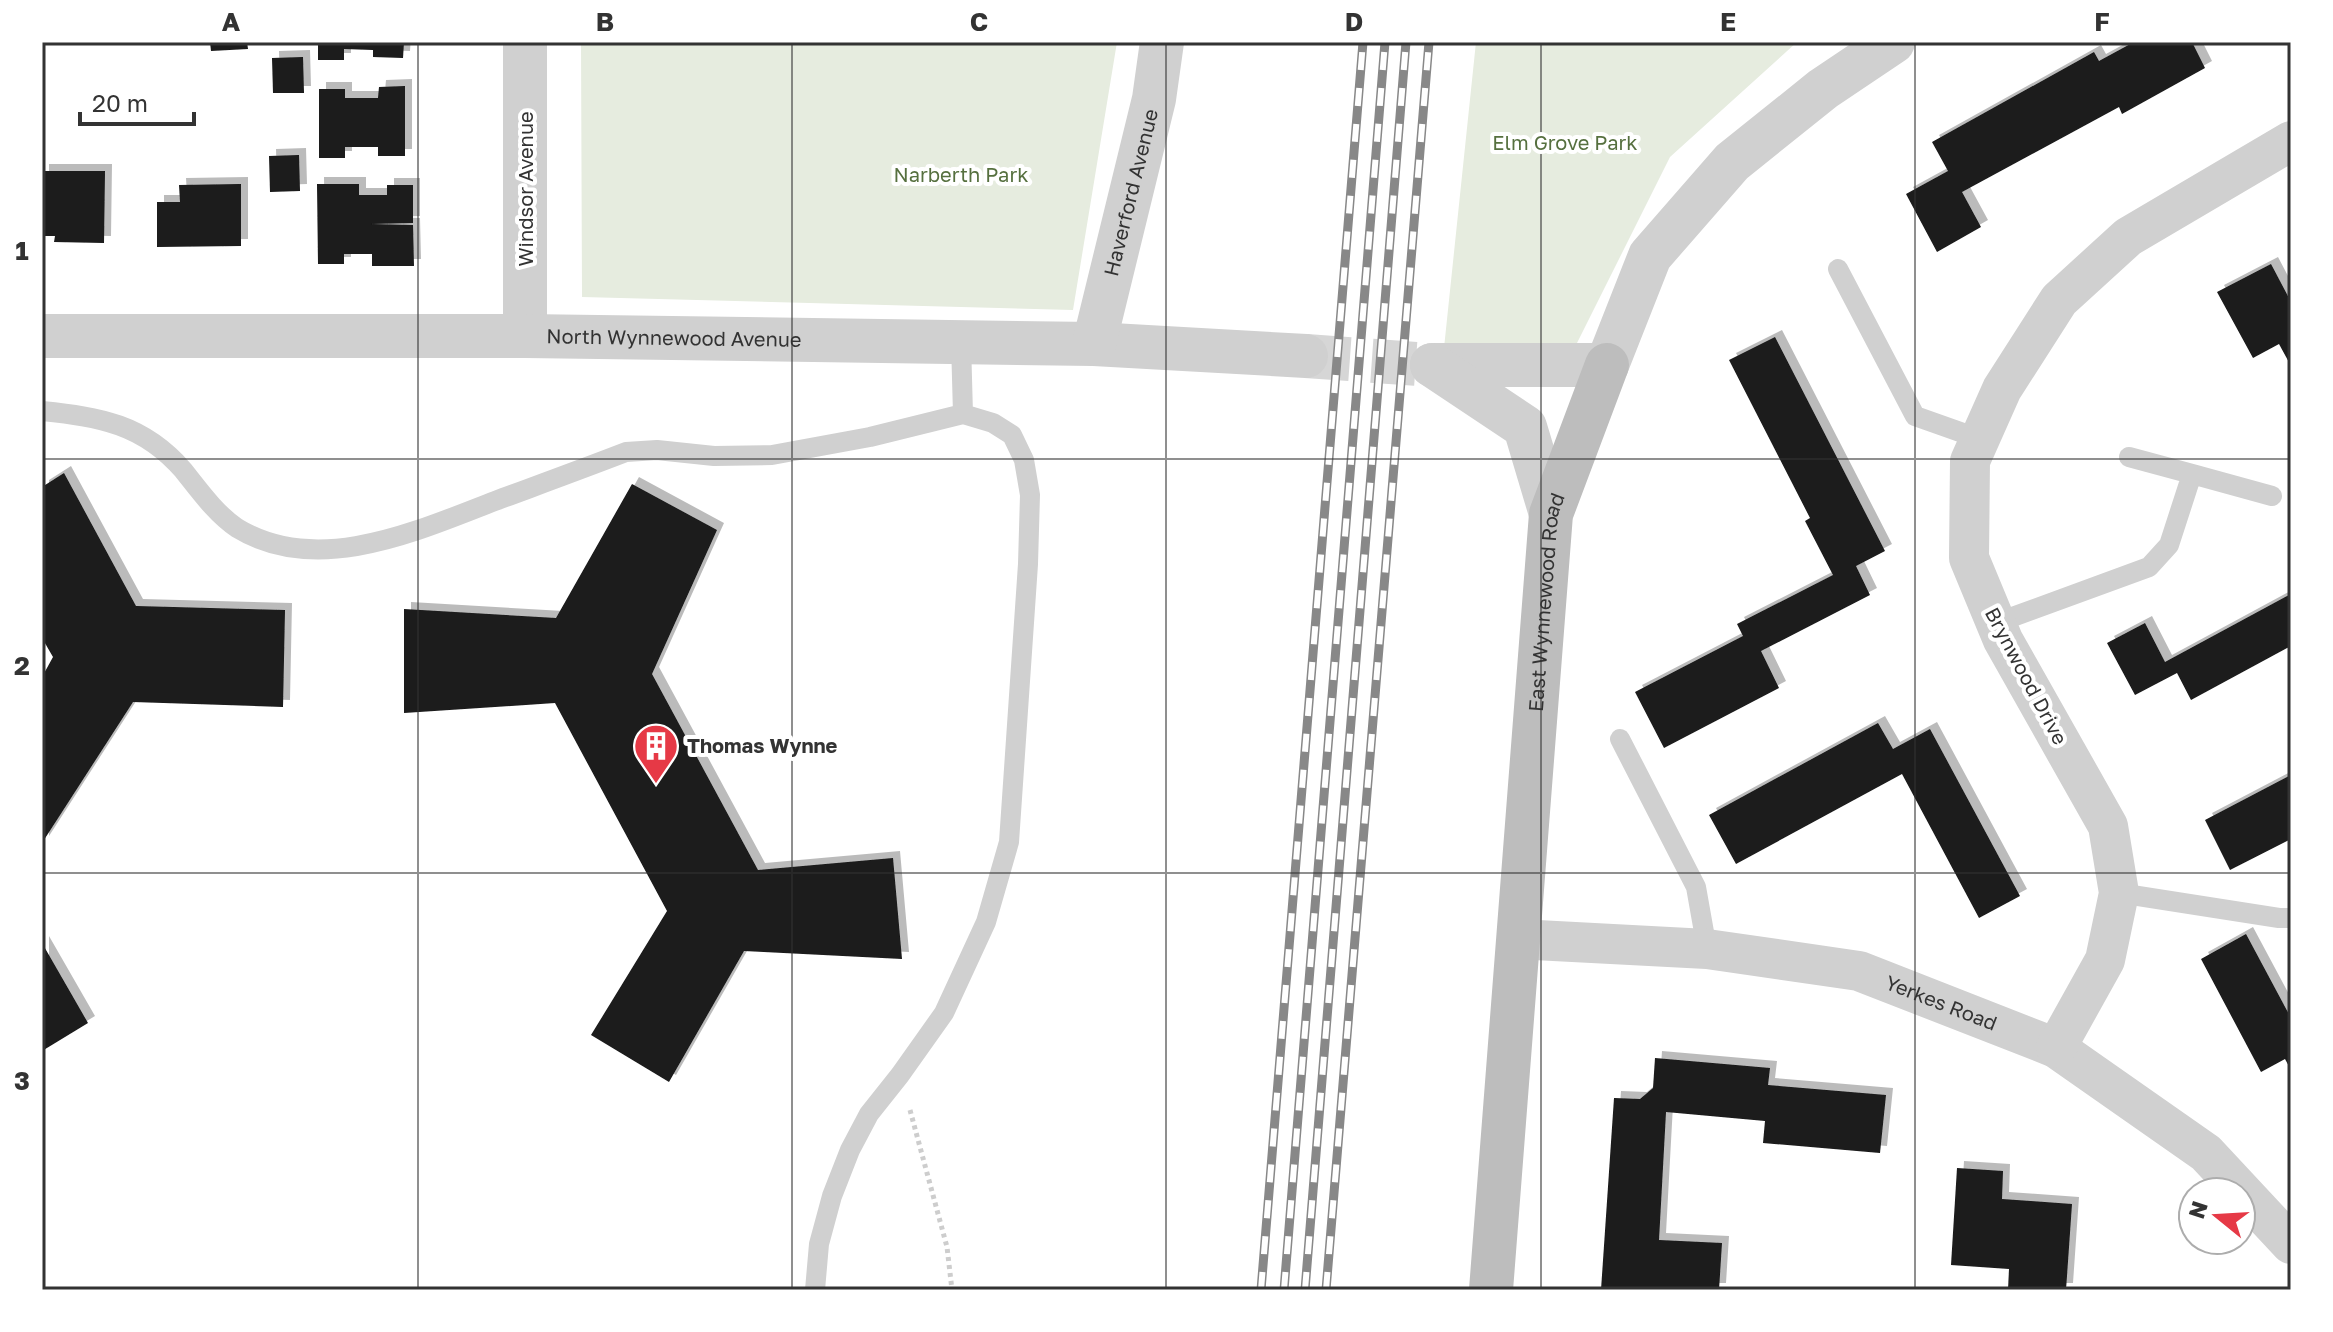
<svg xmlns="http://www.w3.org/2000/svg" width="2333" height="1332" font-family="'Golos Text',sans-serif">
<defs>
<filter id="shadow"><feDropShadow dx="7" dy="-7" stdDeviation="0" flood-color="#0004"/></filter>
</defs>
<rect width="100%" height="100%" fill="#fff"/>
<path fill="#e6ecdf" d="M581 42H1117L1073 310 582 297Z
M1476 42H1797L1670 157 1572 353 1444 348Z"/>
<path fill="#1a1a1a" filter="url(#shadow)" d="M210 42H247L248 49 211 51Z
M318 42H404L403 58 373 57V50L344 49V60H318Z
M2134 42H2192L2205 68 2122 114 2119 107 1962 192 1981 227 1937 252 1906 194 1948 171 1932 142 2094 52 2099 61Z
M303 57 304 93H273L272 58Z
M405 86V156H378V147H345V158H319V89H345V98H378L379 87Z
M299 155 300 191 270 192 269 156Z
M42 171H105L104 243 54 242 55 236H42Z
M241 184V246L157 247V202H180L179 185Z
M317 184H359V195H387V185H413V223L371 224 413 225 414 266H372V254H344V264H318Z
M2271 264 2291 302V366L2279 344 2253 358 2217 292Z
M1775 337 1885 551 1856 566 1870 595 1761 651 1779 688 1664 748 1635 692 1743 636 1737 624 1833 575 1805 521 1810 518 1729 360Z
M64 473 136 606 285 610 283 707 133 702 42 843V677L53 657 42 638V487Z
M632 484 717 530 652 674 758 870 893 858 902 959 744 951 669 1082 591 1035 667 911 555 703 404 713V609L556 618Z
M2291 594V646L2191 700 2177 673 2135 695 2107 643 2145 623 2165 662Z
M1878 723 1893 749 1930 729 2020 896 1979 918 1902 774 1736 864 1709 815Z
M2291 775V839L2230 870 2205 820Z
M2246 934 2291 1018V1070L2285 1059 2261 1072 2201 959Z
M42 943 88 1023 42 1051Z
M1655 1058 1770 1068 1768 1085 1886 1095 1880 1153 1763 1143 1765 1121 1666 1112 1659 1240 1722 1243 1719 1290H1601L1614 1098 1640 1099 1653 1088Z
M1957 1168 2003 1171 2002 1199 2072 1204 2066 1290H2008L2009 1269 1951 1265Z"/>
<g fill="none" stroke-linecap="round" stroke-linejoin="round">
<path stroke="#d6d6d6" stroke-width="44" stroke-dasharray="44 22" stroke-linecap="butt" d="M1306 356 1432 365"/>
<path stroke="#cdcdcd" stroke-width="5" stroke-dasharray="4 4" stroke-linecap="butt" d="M910 1110 947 1247 952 1290
M649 1290H662"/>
<path stroke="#d0d0d0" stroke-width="20" d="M1838 269 1915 416 1980 439
M961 342 963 414
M42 411C100 417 143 424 183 470 199 490 216 514 237 528 317 577 417 531 495 501 538 485 582 469 626 452L657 450 714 456 772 455 870 437 963 414 993 423 1012 435 1024 460 1030 495 1028 564 1009 842 986 922 944 1013 900 1075 869 1114 850 1150 832 1196 819 1244 815 1290
M2192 474 2272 496
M1996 623 2149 567 2169 545 2192 474 2129 457
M1620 739 1696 887 1707 949
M2119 893 2279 918H2291"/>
<g stroke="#d0d0d0" stroke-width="40">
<path id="s1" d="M1517 939 1707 949 1859 971 2056 1048 2206 1153 2291 1244"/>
<path d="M2056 1048 2105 960 2119 893 2108 826 2003 640 1969 558 1970 461 2002 389 2059 300 2128 237 2291 141"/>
</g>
<g stroke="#d0d0d0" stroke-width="44">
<path d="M525 42V336"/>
<path id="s2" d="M42 336H525L1094 344 1306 356"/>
<path id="s3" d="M1094 344 1154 99 1162 42"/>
<path d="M1432 365H1607L1650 256 1732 162 1823 89 1893 42"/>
<path d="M1432 365 1525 427 1551 514"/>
</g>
<path stroke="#bdbdbd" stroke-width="44" id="s4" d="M1491 1290 1551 514 1607 365"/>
<g stroke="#888" stroke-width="9">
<path id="rail" d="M1261 1290 1363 42
M1284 1290 1385 42
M1305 1290 1406 42
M1326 1290 1429 42"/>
</g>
<use href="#rail" stroke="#fff" stroke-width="6" stroke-dasharray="18" stroke-linecap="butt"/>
</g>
<path fill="none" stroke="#333" stroke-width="2" stroke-opacity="0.55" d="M418 42V1290M792 42V1290M1166 42V1290M1541 42V1290M1915 42V1290M42 459H2291M42 873H2291"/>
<defs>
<g id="building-pin" transform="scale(2.3)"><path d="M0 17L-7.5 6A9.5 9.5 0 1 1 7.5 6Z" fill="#e63946" stroke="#fff"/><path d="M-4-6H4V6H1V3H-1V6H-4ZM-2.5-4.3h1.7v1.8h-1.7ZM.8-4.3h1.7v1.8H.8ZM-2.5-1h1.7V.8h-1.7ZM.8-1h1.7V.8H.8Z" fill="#fff"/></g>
</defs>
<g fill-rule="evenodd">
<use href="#building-pin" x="656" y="746"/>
</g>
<g text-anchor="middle" stroke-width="8" stroke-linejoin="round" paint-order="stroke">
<g font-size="20" fill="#56703f" stroke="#fff">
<text x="1565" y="150">Elm Grove Park</text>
<text x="961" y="182">Narberth Park</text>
</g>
<g font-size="20" fill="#333" stroke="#fff">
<text transform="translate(526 189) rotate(-90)" y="7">Windsor Avenue</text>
<text dy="7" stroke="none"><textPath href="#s3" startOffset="156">Haverford Avenue</textPath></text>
<text dy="7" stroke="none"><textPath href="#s2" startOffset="632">North Wynnewood Avenue</textPath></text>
<text dy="7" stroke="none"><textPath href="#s4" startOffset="690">East Wynnewood Road</textPath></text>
<text transform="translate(2026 676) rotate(62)" y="7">Brynwood Drive</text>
<text dy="7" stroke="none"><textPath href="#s1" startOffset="432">Yerkes Road</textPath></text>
</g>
<g font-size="20" font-weight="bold" fill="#333" stroke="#fff" text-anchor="start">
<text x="687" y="753">Thomas Wynne</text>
</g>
</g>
<rect width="2333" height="1332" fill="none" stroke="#ffffff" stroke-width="88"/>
<g transform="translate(2217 1216) rotate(288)"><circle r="38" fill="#ffffff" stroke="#adadad" stroke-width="2"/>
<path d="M0-6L14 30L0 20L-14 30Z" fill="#e63946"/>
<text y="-12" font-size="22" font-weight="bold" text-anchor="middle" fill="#333333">N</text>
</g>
<path d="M80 112v12h114v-12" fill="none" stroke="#333333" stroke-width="4"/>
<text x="92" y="112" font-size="24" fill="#333333" stroke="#ffffff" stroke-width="6" paint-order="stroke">20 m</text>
<rect x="44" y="44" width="2245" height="1244" fill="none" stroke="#333" stroke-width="3"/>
<g font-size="26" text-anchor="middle" font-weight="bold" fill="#333">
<text x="231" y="31">A</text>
<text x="605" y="31">B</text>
<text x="979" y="31">C</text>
<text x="1354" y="31">D</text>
<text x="1728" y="31">E</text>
<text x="2102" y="31">F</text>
<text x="22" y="260">1</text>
<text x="22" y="675">2</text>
<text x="22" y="1090">3</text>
</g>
</svg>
